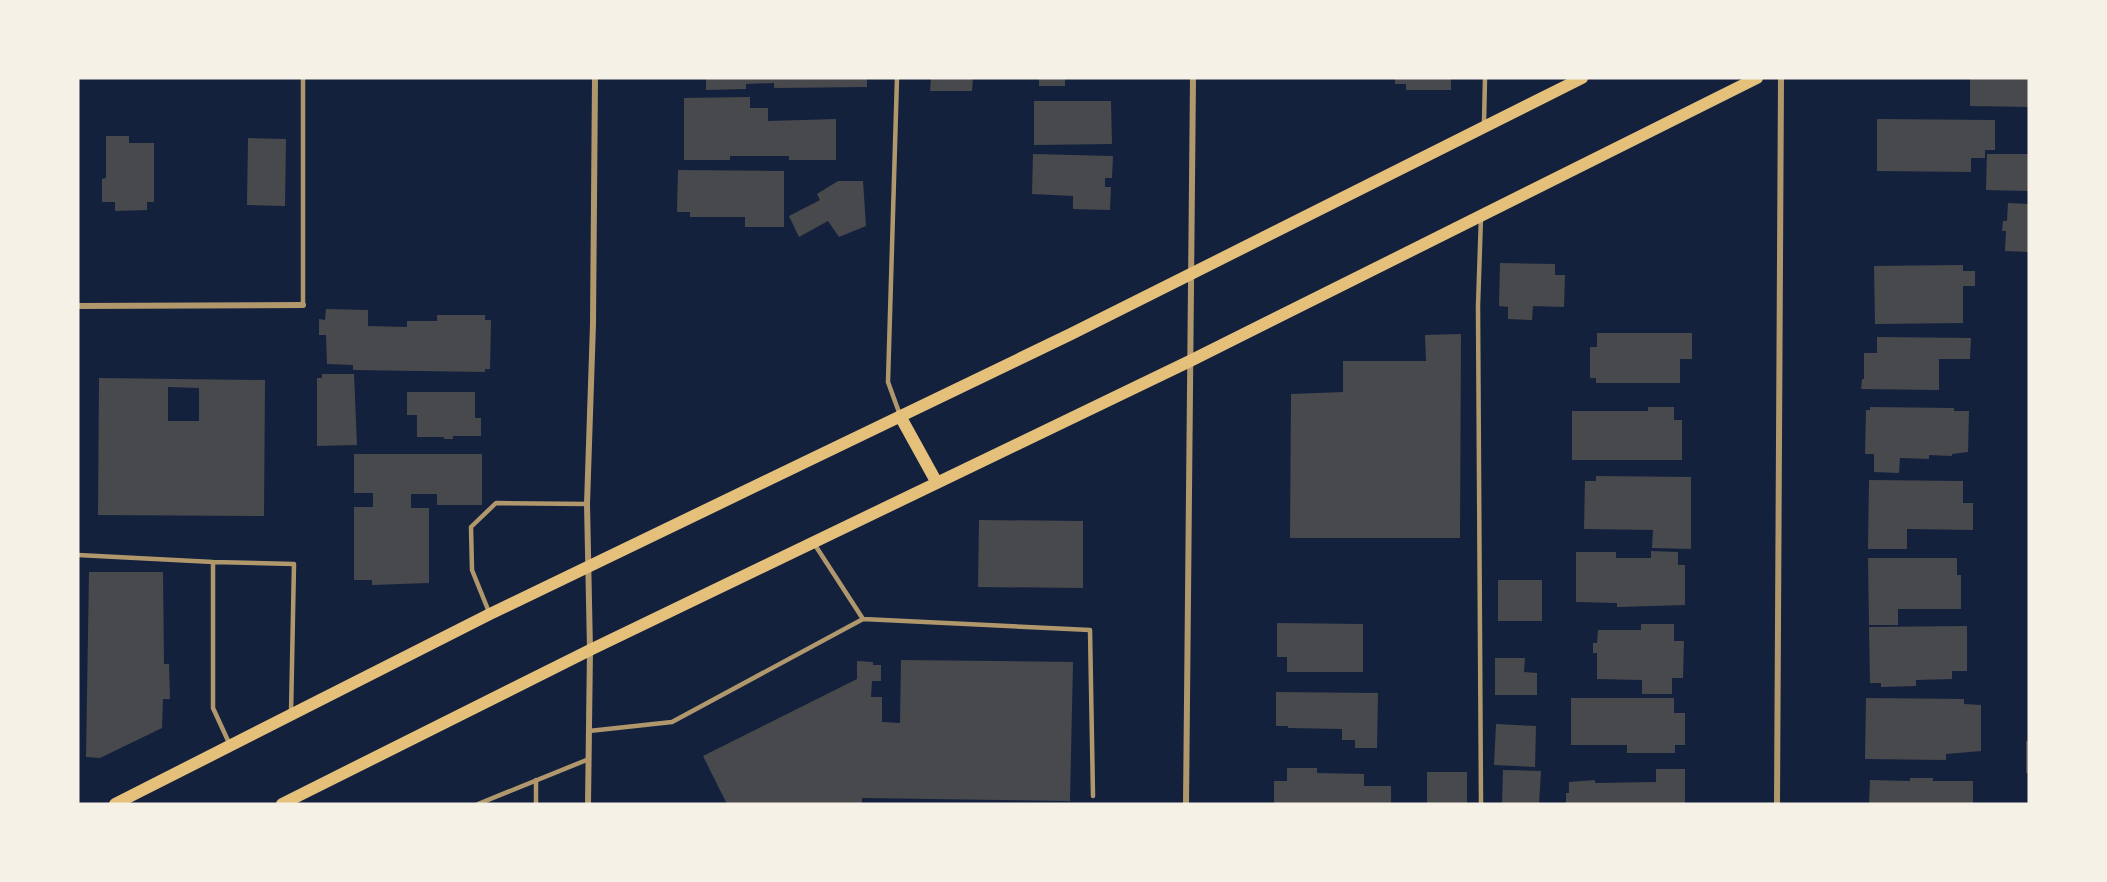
<svg xmlns="http://www.w3.org/2000/svg" width="2107" height="882" font-family="Inter,sans-serif">
<rect width="100%" height="100%" fill="#14213d"/>
<path fill="#48494c" fill-rule="evenodd" d="M706 78H867V87L774 88V83L746 84V89L706 90Z
M931 78H973L972 91H930Z
M1039 78H1065V86H1039Z
M1395 78H1451V90H1406V84H1395Z
M1970 78H2029V107L1970 106Z
M750 97V108H768V121L836 119V160H789V156H730V160H684V98Z
M1034 101H1111L1112 144 1034 145Z
M1877 119 1995 120V150H1985V158H1971V172L1877 171Z
M106 136H129V143H154V202H147V210L115 211V202H102V179L106 178Z
M248 138 286 139 285 206 247 205Z
M1033 154 1113 156 1112 178H1105V187H1111L1110 210 1073 209V196L1032 194Z
M1987 154H2029V191L1986 190Z
M678 170 784 171V227H745V217H690V212H677Z
M838 181H863L866 226 839 237 828 221 799 237 789 216 820 200 817 194Z
M2008 203 2029 204V252L2005 251 2006 231H2002L2003 221H2007Z
M1500 263 1555 264V275H1565L1564 307 1533 306 1532 320 1508 319V307L1499 306Z
M1963 265V271H1975V286H1963V323L1875 324 1874 266Z
M326 309 368 310V326L407 327V321H437V315H485V320H491L490 369H485V372L353 370V365L327 364 326 335H319V319L325 320Z
M1597 333H1692V359H1680V383H1596V378H1590V347H1597Z
M1461 334 1460 538H1290L1291 394 1343 392V361H1426L1425 335Z
M1877 337 1971 338 1970 359H1939V390L1861 389 1862 379H1864V353H1877Z
M322 374H354L357 445 317 446V378H322Z
M99 378 265 380 264 516 98 515ZM168 387 199 388V421H168Z
M407 392H475V418H481V436H453V439H444V437H417V415H407Z
M1648 407H1674V420H1682V460H1572V411H1648Z
M1870 407 1954 408V411H1969L1968 452 1952 454V456L1929 455V459L1900 458 1899 473 1874 472V454H1865L1866 410H1870Z
M354 454H482V505H437V494H411V508H429V583L372 585V580H354V507H373V493H354Z
M1596 476 1691 477V549L1652 548 1653 530 1584 529 1585 481H1596Z
M1869 480 1963 481V503H1973V530L1907 529V549H1868Z
M979 520 1083 521V588L978 587Z
M1651 551 1678 552V565H1685V605L1617 607V603L1576 602V552H1616V558H1651Z
M1868 558H1957V575H1961V609H1898V625H1869Z
M89 572H163L164 664H169L170 699H163L162 728 100 758 86 757Z
M1498 580H1542V621H1498Z
M1277 623 1363 624V672H1287V657H1277Z
M1641 624H1674V641H1684L1683 678H1672V694H1642V680L1597 679V653H1593V643H1597L1598 630H1641Z
M1967 626V671H1952V679L1916 680V686L1881 687V683H1870L1869 627Z
M1495 658H1525L1524 672 1537 673V695H1495Z
M901 660 1073 662 1070 801 862 798V804H727L703 756 857 679V661L873 662V665H881V681H872L871 697H882V722L900 723Z
M1276 692 1378 693 1377 748H1355V740H1342V729L1288 728V726H1276Z
M1571 698H1674V713H1685V745H1675V753H1627V745H1571Z
M1866 698 1964 699V704L1981 705V751L1946 754V760L1865 759Z
M1496 724 1536 726 1535 767 1494 765Z
M2026 741H2029V773H2026Z
M1287 768H1317V773L1364 774V786H1391V804H1274V781H1287Z
M1656 769H1685V804H1566V793H1569V782L1595 780V783L1656 782Z
M1503 770 1541 771 1539 804H1502Z
M1427 772H1467V804H1427Z
M1910 778H1933V781H1973V804H1869L1870 780 1910 781Z"/>
<g fill="none" stroke-linecap="round" stroke-linejoin="round">
<path stroke="#b1986c" stroke-width="4.5" d="M303 78V305
M897 78 888 382 900 415
M1484 124 1485 78
M1481 217 1478 306 1481 804
M815 545 863 619
M78 555 213 562 294 564 291 714
M213 562V708L230 745
M489 612 472 570 471 527 496 503 587 504
M589 731 672 722 863 619 1090 630 1093 796
M478 804 589 759
M536 804V780"/>
<path stroke="#b1986c" stroke-width="6" d="M78 306 303 305
M588 804 590 650 587 504 593 324 595 78
M1186 804 1193 78
M1777 804 1781 78"/>
<path stroke="#e5c07b" stroke-width="12" d="M900 416 937 483
M115 804 490 614 1071 334 1582 78
M282 804 590 650 1190 361 1757 78"/>
</g>
<rect width="2107" height="882" fill="none" stroke="#f6f1e7" stroke-width="159"/>
</svg>
